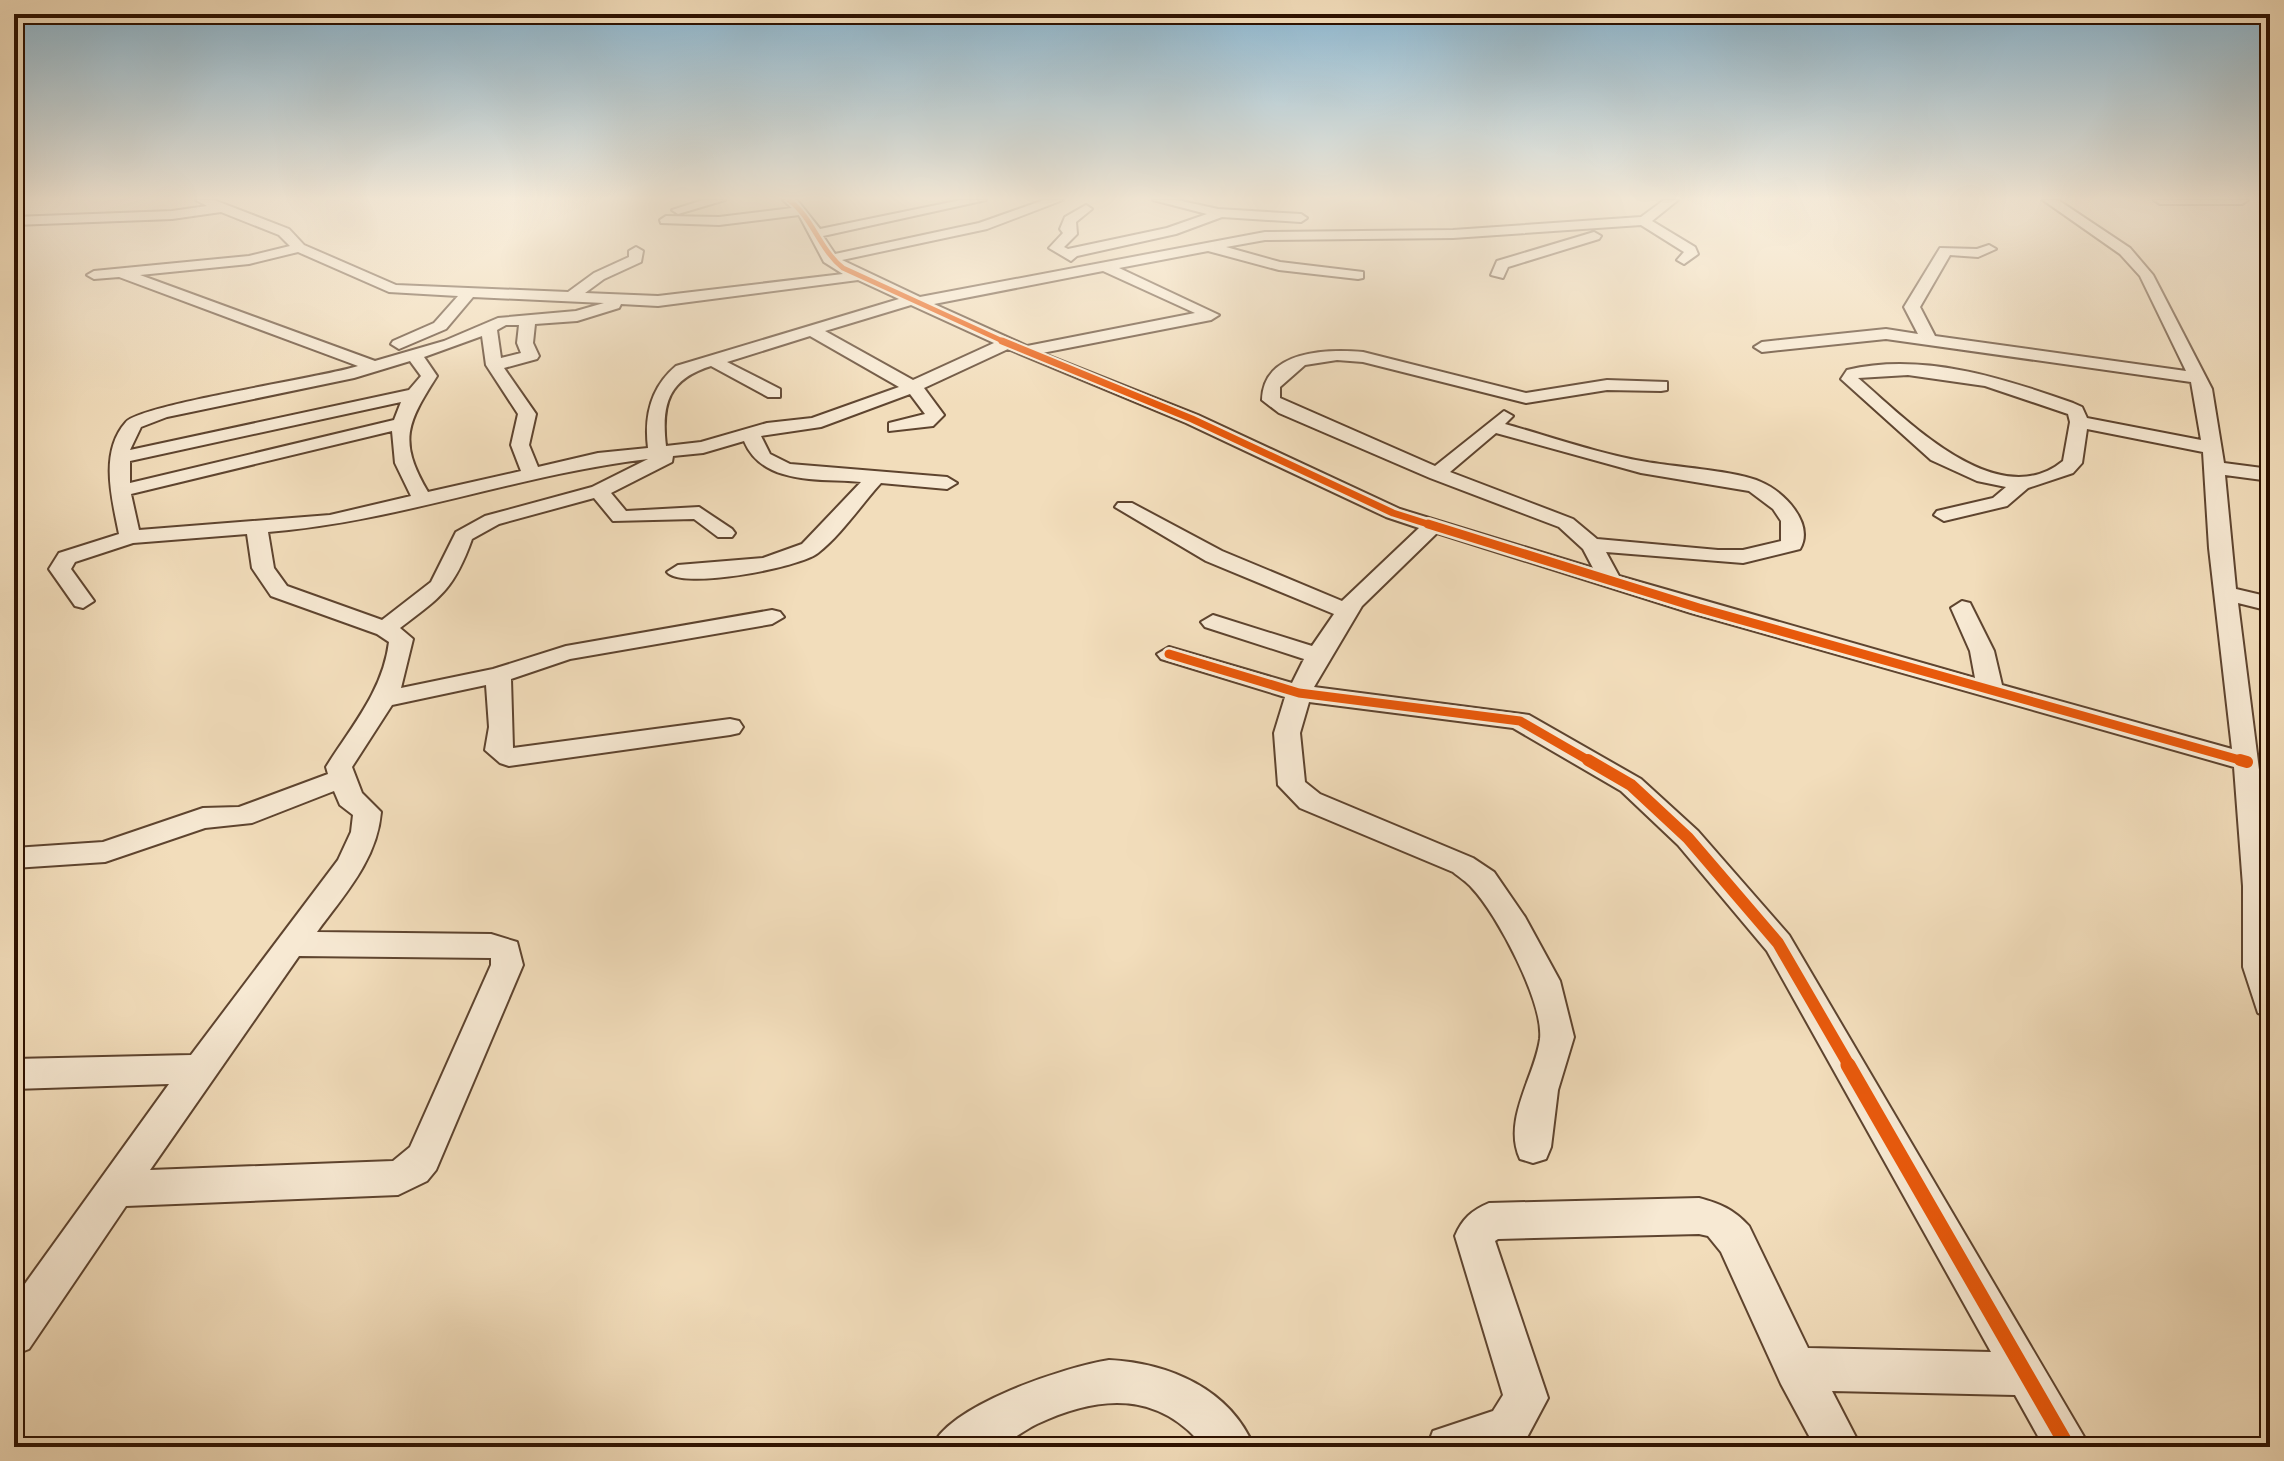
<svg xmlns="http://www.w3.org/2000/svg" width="2284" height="1461" font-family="'Gentium Book Plus',serif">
<rect width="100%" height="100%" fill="#f2ddbb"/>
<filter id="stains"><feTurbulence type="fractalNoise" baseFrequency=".0025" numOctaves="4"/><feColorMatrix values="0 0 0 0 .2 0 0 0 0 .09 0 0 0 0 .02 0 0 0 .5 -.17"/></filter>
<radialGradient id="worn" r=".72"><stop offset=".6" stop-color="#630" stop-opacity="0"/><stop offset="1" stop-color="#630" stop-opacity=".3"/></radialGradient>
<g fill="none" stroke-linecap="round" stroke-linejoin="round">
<g stroke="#5e442f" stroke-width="4">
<path id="minor" d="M196 200H214L289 229 304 245 396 285 568 292 594 273 629 257V251L636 247 643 251 641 262 604 279 585 293 658 296 843 274 824 262 799 215 719 225 661 223 660 220 666 216 719 217 792 208 783 200H797L820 229 961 200H986L823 236 835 254 979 223 1044 200H1063L987 229 842 260 920 297 1265 232 1453 230 1641 217 1664 200H1678L1652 221 1695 247 1698 254 1684 264 1677 260 1684 252 1641 225 1453 238 1265 240 1226 247 1280 262 1363 272V278L1358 279 1279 270 1208 251 1119 268 1219 315 1211 320 1042 353 1198 415 1400 509 1593 568 1583 549 1559 527 1430 478 1279 413 1262 400C1263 350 1327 349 1363 352L1526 393 1607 380 1667 382V390L1661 391 1607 390 1526 403 1363 362 1337 360 1305 365 1280 387V398L1435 466 1504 411 1513 416 1505 424C1552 437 1599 454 1647 462 1675 467 1738 471 1761 482 1783 491 1815 523 1800 549L1743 563 1606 552 1619 576 1975 678 1970 651 1951 608 1962 601 1970 603 1994 651 2002 685 2232 749 2209 548 2203 452 2087 429 2082 463 2073 473 2028 488 2007 506 1944 521 1934 515 1937 511 1993 498 2006 487 1977 481 1931 460 1841 379 1847 370C1922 352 2003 378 2073 403L2082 407 2087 418 2201 440 2191 382 1886 339 1762 352 1754 347 1762 342 1886 329 1918 334 1904 307 1940 248 1977 249 1989 245 1996 249 1978 257 1950 255 1920 307 1935 336 2186 371 2140 276 2120 254 2043 200H2058L2130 248 2153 275 2212 389 2224 463 2270 469V481L2225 475 2236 589 2270 597V611L2238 603 2270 857V1017L2258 1013 2243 967V886L2234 767 1691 613 1437 533 1362 606 1314 687 1529 715 1641 779 1698 831 1789 935 2090 1447H2044L2015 1395 1832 1391 1861 1447H1815L1781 1384 1721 1252 1708 1236 1699 1234 1498 1239 1495 1241 1548 1398 1523 1445 1517 1447H1427L1433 1431 1493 1411 1503 1395 1455 1236C1462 1219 1472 1210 1489 1203L1699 1198C1721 1204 1733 1209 1749 1226L1808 1348 1991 1352 1767 951 1678 845 1621 791 1513 728 1309 702 1300 733 1305 782 1320 794 1473 858 1494 872 1525 917 1560 981 1574 1037 1558 1090 1551 1147 1546 1159 1533 1163 1520 1159C1502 1120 1535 1076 1540 1039 1544 1003 1497 914 1472 888 1467 882 1459 877 1453 872L1300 808 1278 785 1274 733 1285 697 1161 659 1157 654 1169 647 1292 683 1304 659 1205 627 1201 622 1213 615 1312 646 1334 614 1206 561 1115 507 1118 503H1132L1222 551 1342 601 1419 528 1386 517 1186 423 1008 349 924 388 944 415 933 426 889 431V423L925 414 910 394 821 427 761 436 770 454 790 464 947 477 957 483 947 489 881 483C861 505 841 535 818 553 799 568 681 590 667 572L678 565 763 558 802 544 861 482C820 478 763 486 744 441L703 453 673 456 672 462 611 493 626 511 699 507 732 529 735 533 732 537H718L694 519 613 521 594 498 499 524 472 539C454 589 441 597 400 628L413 639 401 688 493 669 566 646 772 610 780 612 784 617 772 624 570 659 511 679 513 748 730 719 739 721 743 727 739 733 730 735 509 766 500 763 485 750 489 727 486 685 392 705 352 767 362 793 381 812C377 860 344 895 317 932L491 934 517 942 523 965 436 1170 427 1181 398 1195 126 1206 29 1349 14 1355V1299L169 1084 14 1089V1059L191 1055 338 860 351 832 353 815 340 805 334 791 252 823 205 828 105 862 14 868V848L103 842 203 808 239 807 328 774 326 767C351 727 383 691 389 642L377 634 271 596 252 568 247 534 133 543 75 562 71 569 94 601 83 608 75 606 49 569 59 553 119 534C112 499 99 452 126 422 142 404 321 378 358 366L119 277 94 279 87 275 94 271 249 256 290 246 279 235 221 212 172 219 14 225V217L172 211 207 206ZM298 252 389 292 458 296 434 323 393 341 391 344 399 349 446 329 473 297 604 303 576 311 498 318 444 341 375 361 140 275 249 264ZM1103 271 1195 313 1027 346 934 304ZM858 280 899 299 676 366C651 387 644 416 648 448L598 453 538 467 529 445 536 414 504 368 537 359 539 356 533 343 535 324 577 321 619 308 621 304 658 306ZM911 305 994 343 913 380 825 331ZM506 325H519L517 343 521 353 501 358 497 330ZM482 336 486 365 518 414 511 445 521 471 428 492C397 440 408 422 437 376L424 357ZM810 336 899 387 812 418 767 423 701 442 666 446C661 403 669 379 711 366L768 397H780V389L727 362ZM410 361 421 376 409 390 130 450 141 427 167 417 354 378ZM1908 375 1985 386 2068 414 2070 422 2063 461C1997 515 1905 418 1858 378ZM401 402 394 420 130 483V461ZM392 431 395 463 411 496 330 515 139 530 131 494ZM1496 433 1641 473 1749 491 1773 509 1781 521V541L1743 550H1718L1597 539 1573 519 1450 472ZM648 459 592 487 485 516 456 532 431 582 382 620 287 586 274 568 268 532C397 522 520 474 648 459ZM299 956 491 958V965L410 1147 393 1161 150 1170Z
M703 200H725L678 214 672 210Z
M1153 200H1177L1218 209 1301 214 1307 218 1301 222 1222 217 1176 234 1077 256 1071 261 1049 248 1063 233 1060 229 1065 217 1086 205 1092 209 1076 222 1077 234 1064 247 1068 249 1167 228 1207 214Z
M2154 200H2248L2242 204H2160Z
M1594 232 1601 236 1599 239 1508 267 1503 278 1491 275 1497 261Z
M1109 1360C1169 1363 1230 1389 1254 1447H1204C1158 1390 1098 1395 1037 1424 1024 1430 1008 1444 994 1447 975 1451 951 1447 932 1447 949 1405 1065 1367 1109 1360Z"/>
</g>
<use href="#minor" fill="#f7e9d3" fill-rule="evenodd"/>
<g stroke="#f7e9d3" stroke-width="8">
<path id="cycleway-far4" d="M789 200C813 218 819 249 843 268L1007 343"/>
</g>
<g stroke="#f7e9d3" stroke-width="11">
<path id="cycleway-far3" d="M1002 341 1192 419 1393 513 1434 526"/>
</g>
<g stroke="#f7e9d3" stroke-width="14">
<path id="cycleway-far2" d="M1428 524 1699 608 2247 762
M1169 654 1299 693 1520 721 1591 762"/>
</g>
<g stroke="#f7e9d3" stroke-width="17">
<path id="cycleway-far1" d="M1588 760 1631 785 1688 838 1778 943 1850 1067
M2240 760 2247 762"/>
</g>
<g stroke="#f7e9d3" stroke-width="20">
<path id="cycleway" d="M1848 1065 2068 1447"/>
</g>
<use href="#cycleway-far4" stroke="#e8590c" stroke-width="5"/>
<use href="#cycleway-far3" stroke="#e8590c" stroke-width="7"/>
<use href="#cycleway-far2" stroke="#e8590c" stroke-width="9"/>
<use href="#cycleway-far1" stroke="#e8590c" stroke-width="12"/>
<use href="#cycleway" stroke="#e8590c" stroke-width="15"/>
</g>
<linearGradient id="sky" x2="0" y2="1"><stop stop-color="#89b7d3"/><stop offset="0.49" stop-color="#f9f0e0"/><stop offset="1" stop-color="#f9f0e0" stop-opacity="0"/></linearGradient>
<rect width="2284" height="405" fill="url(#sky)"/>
<rect width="2284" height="1461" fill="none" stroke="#f2ddbb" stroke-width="48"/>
<rect x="16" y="16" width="2252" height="1429" fill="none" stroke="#2d1100" stroke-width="4"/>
<rect x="24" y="24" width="2236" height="1413" fill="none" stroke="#2d1100" stroke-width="2"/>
<rect width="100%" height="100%" filter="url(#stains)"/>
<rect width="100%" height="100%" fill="url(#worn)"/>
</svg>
